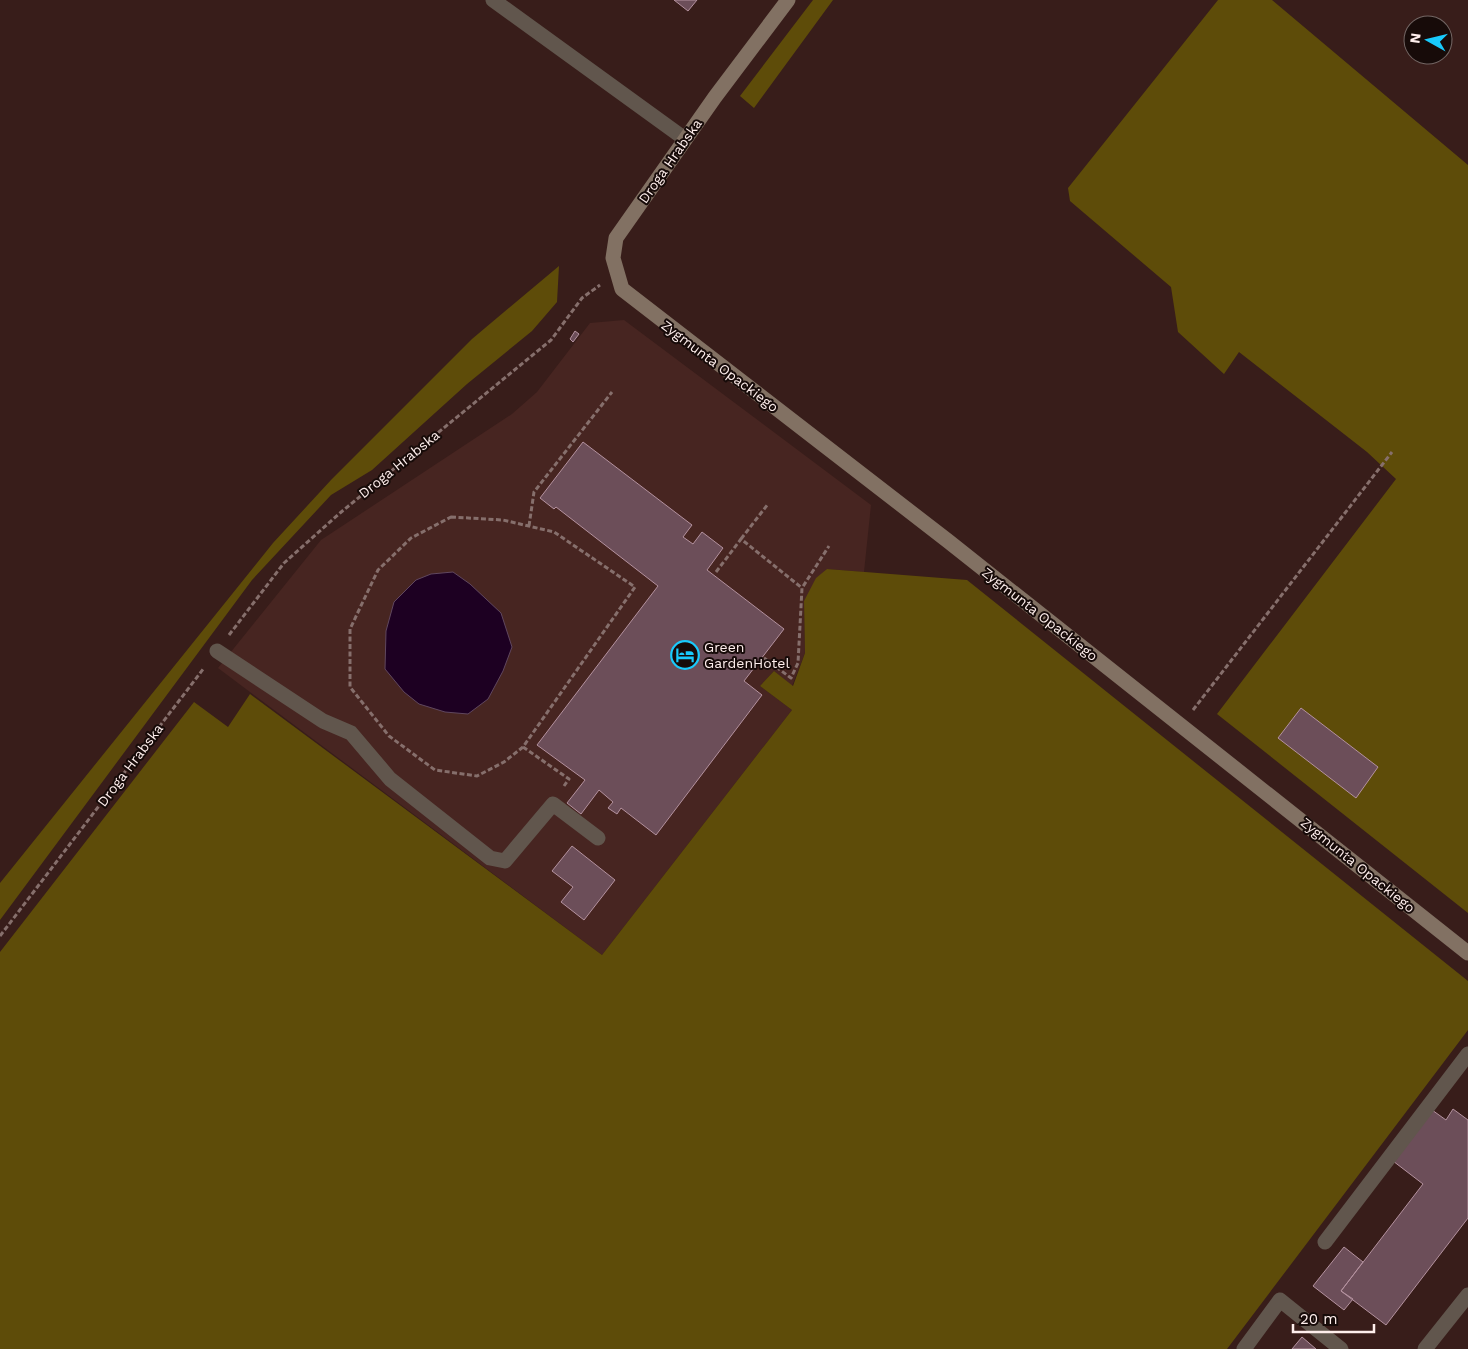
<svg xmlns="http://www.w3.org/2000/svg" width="1468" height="1349" viewBox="0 0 1468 1349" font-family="'Work Sans',sans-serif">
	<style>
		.built { fill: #472521 }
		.green { fill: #5e4c09 }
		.water { fill: #1d0022; stroke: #60475f }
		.building { fill: #6c4e59; stroke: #b4929f }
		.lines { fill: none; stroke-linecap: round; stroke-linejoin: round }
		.path { stroke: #866f6c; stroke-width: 3; stroke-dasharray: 5 2.5; stroke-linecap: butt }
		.lane { stroke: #61564d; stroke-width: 15 }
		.secondary { stroke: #827163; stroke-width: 15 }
		.labels { text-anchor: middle; stroke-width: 4; stroke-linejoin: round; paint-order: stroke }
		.street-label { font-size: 14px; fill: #feeeec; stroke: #170b09 }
		.poi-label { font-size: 14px; fill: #feeeec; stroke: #170b09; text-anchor: start }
	</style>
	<rect width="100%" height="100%" fill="#381d1a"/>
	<path class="built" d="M624,320L871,505L864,572L827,569L804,601L805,653L792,686L774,671L760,686L792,710L602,955L218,668L321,540L512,414L537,392L590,323Z"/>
	<path class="green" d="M813,0H833L754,108L740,96Z
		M1218,0H1272L1468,165V913L1217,714L1396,479L1367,452L1239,352L1224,374L1178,332L1171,287L1070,201L1068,188Z
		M559,266L557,302L532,331L467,384L372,470L331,495L252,580L0,920V883L273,543L331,480L472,339Z
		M827,569L967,580L1468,981V1030L1227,1349H0V952L194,702L228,727L250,694L602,955L792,710L760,686L774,671L793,686L805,653L804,601L816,578Z"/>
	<path class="water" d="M453,572L470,584L501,613L512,647L503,671L488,699L468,714L445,712L419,704L404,692L385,669L386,631L394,602L416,580L431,574Z"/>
	<path class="building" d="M674,0H697L688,11Z
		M575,331L579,334L573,342L570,339Z
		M583,442L692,525L683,537L693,544L702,532L723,548L707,570L784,629L744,681L762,695L656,835L621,808L617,814L608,808L613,802L599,790L581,814L567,803L585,780L537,745L658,586L556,507L554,509L540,498Z
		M1301,708L1378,767L1356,798L1278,738Z
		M572,846L615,880L584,920L561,902L573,887L552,871Z
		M1453,1109L1468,1120V1218L1386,1325L1341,1291L1423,1184L1393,1161L1432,1110L1446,1120Z
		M1344,1247L1363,1262L1341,1291L1353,1299L1344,1310L1313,1286Z
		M1302,1337L1316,1349H1292Z"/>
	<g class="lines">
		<path class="path" d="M451,517L503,520L554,532L635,587L523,747L504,762L477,776L435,770L389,736L350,687V629L378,570L411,538Z
			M529,526L534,492L612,392
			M741,539L768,504
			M716,572L741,539L802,588
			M229,635L284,563L340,513L551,340L582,298L600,285
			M764,658L791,678L798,663L802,588L829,546
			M1193,710L1392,452
			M523,747L569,779L564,786
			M0,936L204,668"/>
		<path class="lane" d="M493,0L685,139
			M217,651L323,721L351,733L390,779L490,858L505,861L553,804L598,838
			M1325,1242L1468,1054
			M1244,1349L1280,1300L1341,1349
			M1425,1349L1468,1295"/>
		<path class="secondary" d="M788,0L715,97L616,238L613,258L622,289L948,541L1468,953"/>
	</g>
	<defs>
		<symbol id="hotel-ring" viewBox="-11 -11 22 22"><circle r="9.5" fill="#170b09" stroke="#19cafc" stroke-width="1.5"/><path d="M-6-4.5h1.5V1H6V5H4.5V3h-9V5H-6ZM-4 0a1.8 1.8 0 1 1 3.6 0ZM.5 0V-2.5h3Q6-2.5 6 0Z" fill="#19cafc"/></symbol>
	</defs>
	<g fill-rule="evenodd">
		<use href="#hotel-ring" x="669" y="639" width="32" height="32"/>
	</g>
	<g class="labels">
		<g class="street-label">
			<text transform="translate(670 161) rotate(-55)" y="5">Droga Hrabska</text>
			<text transform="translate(720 366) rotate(37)" y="5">Zygmunta Opackiego</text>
			<text transform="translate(399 464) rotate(-39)" y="5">Droga Hrabska</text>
			<text transform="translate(1040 614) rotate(38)" y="5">Zygmunta Opackiego</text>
			<text transform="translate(130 765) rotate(-53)" y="5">Droga Hrabska</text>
			<text transform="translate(1358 865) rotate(39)" y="5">Zygmunta Opackiego</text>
		</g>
		<g class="poi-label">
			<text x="704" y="652">Green<tspan x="704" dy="16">GardenHotel</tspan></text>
		</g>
	</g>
	<g transform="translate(1428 40) rotate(278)"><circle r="24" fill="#170b09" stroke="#736664"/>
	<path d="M0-4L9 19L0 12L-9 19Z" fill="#19cafc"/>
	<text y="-8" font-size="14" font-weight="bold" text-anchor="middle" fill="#feeeec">N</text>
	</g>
	<path d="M1293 1324v8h81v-8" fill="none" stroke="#feeeec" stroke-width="2.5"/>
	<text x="1300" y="1324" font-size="15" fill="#feeeec" stroke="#170b09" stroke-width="4" paint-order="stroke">20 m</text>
</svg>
